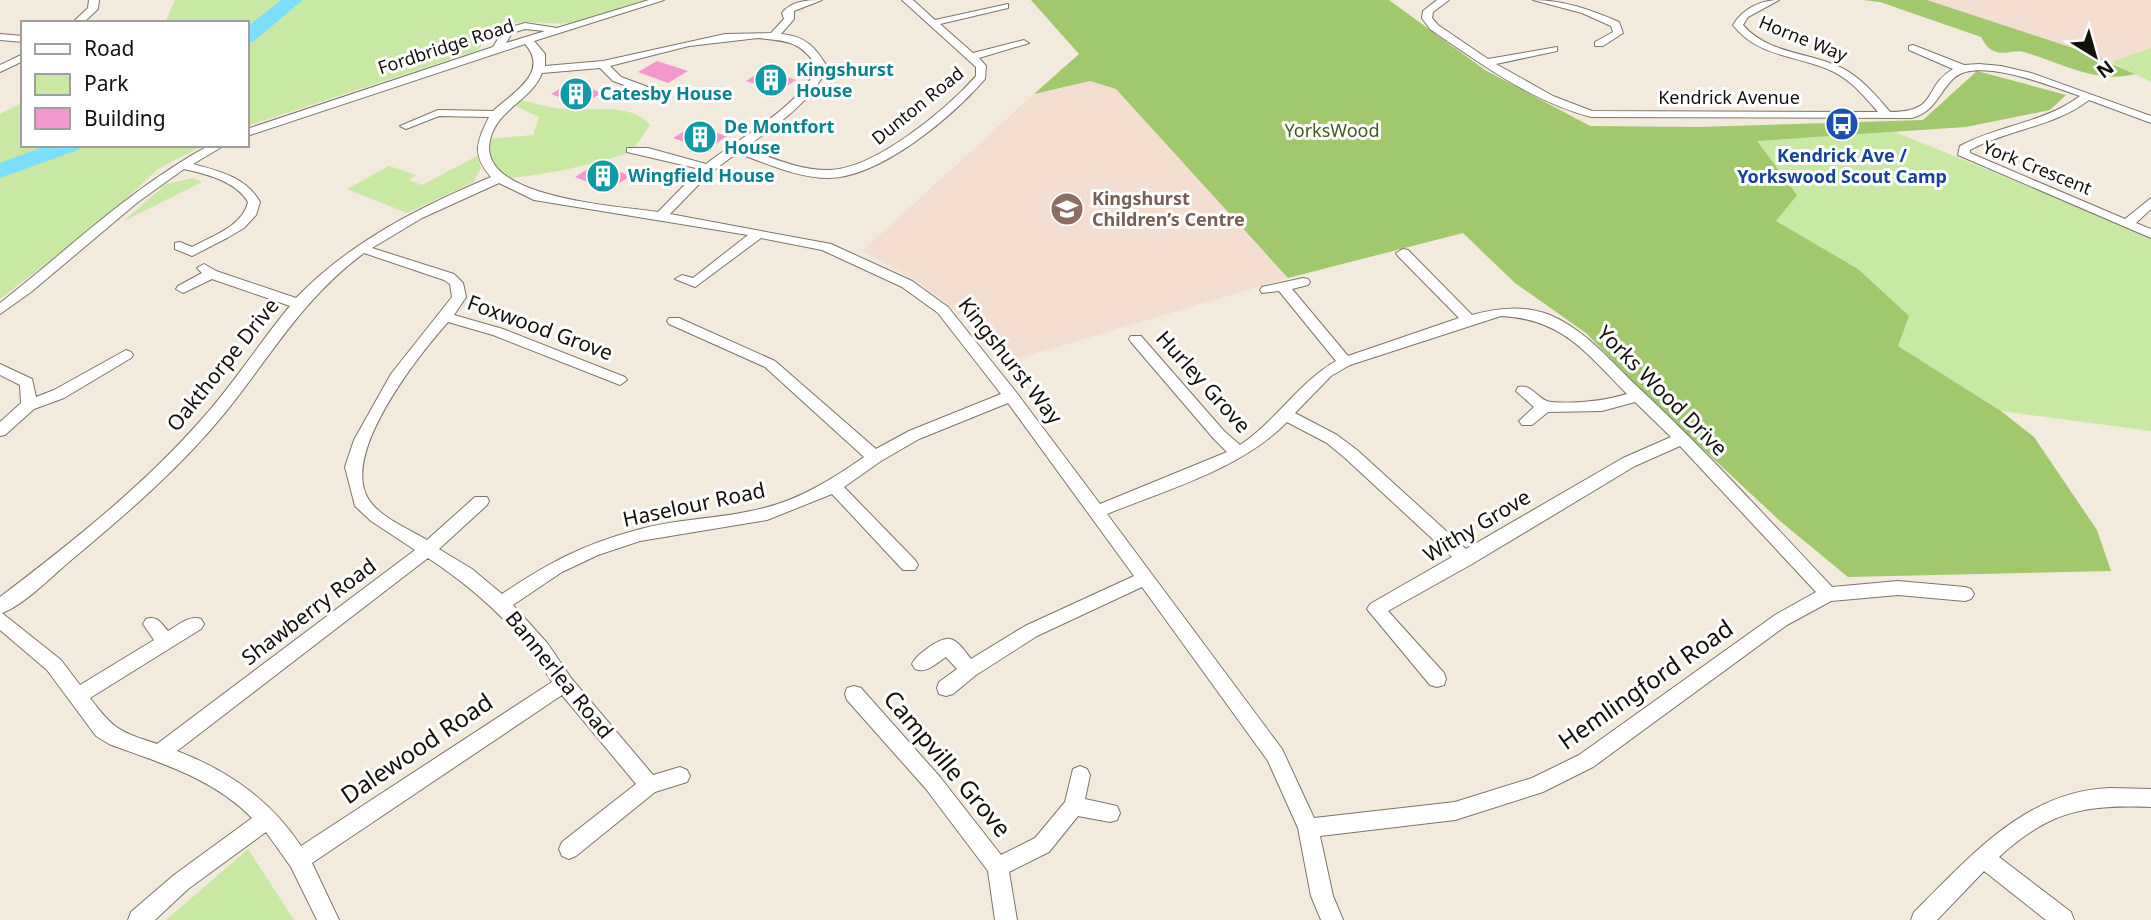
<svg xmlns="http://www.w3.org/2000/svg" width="2151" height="920" viewBox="0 0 2151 920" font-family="'Noto Sans',sans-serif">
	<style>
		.education { fill: #f4ddd1 }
		.green { fill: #c9e8a4 }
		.forest { fill: #a1c86d }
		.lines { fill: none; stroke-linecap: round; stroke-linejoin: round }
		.river { fill: #7ce0fc; fill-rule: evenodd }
		.building { fill: #f398cf }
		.minor-casing { stroke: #7d756a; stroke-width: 2 }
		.minor { fill: #fff; fill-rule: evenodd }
		.labels { text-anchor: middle; stroke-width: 6; stroke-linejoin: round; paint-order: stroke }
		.far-street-label { font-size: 18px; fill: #13100c; stroke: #fff }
		.far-culture-label { font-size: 18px; font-weight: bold; fill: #0d838f; stroke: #fff; text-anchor: start }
		.far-park-label { font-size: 18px; fill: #425b1b; stroke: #fff }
		.far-transit-label { font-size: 18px; font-weight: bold; fill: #164399; stroke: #fff }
		.far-education-label { font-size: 18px; font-weight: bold; fill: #785e54; stroke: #fff; text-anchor: start }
		.street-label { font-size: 21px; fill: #13100c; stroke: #fff }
		.near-street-label { font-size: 24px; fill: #13100c; stroke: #fff }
	</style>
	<rect width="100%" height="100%" fill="#f3eade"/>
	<path class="education" d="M1927,0H2151V48L2111,62Z
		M1090,81L1116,89L1288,278L1001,364L968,320L920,283L862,251L1034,94Z"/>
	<path class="green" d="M175,0H648C623,7 595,20 569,23C538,26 495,9 479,50L247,126V23H165Z
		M2151,48V82L2111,62Z
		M520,100C535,103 550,108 565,109C593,112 630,102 650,125C645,132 638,145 630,151C614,162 519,180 499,178L484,139L533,135L539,117L515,106Z
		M23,102V145H204L158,169L102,221L0,299V114Z
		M1895,132L2151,236V431L2001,411L1898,346L1858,269L1775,221L1757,140Z
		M477,156L481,167L474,182L407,213L347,189L389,166L416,175L409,180L422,185Z
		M193,178L202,182L124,221L166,184Z
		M248,849L294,920H166Z"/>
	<path class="forest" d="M1031,0H1389L1485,70L1590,126L1698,127L1923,120L1977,71L2066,95L2050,110L1966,127L1757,141L1797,195L1776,221L1858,269L1909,316L1898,346L2001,411L2034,437L2097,530L2111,571L1848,577L1780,521L1658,407L1586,333L1515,283L1463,233L1288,278L1116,89L1090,81L1034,94L1079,54Z
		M1862,0H1927L2085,52L2135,74C2096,84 2061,63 2024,52C2015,49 2005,55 1997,52C1988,50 1985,44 1981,37L1880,2Z"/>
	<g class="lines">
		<path class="river" d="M281,0H303L254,41L247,43V27Z
			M48,145H82L78,150L0,178V163Z"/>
	</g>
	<path class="building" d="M657,61L688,71L668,83L638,72Z
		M764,69L796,80L779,91L746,81Z
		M572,82L602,93L581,105L551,94Z
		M694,125L727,136L707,150L673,138Z
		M597,163L631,176L608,190L575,177Z"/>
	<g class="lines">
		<defs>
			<path id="minor" d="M89,0H99L98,9L83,23H72L88,8Z
				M649,0H664L534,41L545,54V66L603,61L725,34L771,33L784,19L782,13C791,1 808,0 822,0L794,11V19L781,34C806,36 816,48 828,68C808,104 778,125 744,148C771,157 798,170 827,170C873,171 947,109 976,76V67L902,0H913L935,20L1008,4V8L940,24L973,53L1024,40L1029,43L979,58L986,66L985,79C952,117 881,177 829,178C797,178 766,163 737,153L709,174L670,214L831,244L912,281L948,307L1016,392L1100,504L1227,452L1214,439L1131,342L1129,339L1131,336H1141L1224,431L1240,445C1276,421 1299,382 1336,361L1279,291L1262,293L1260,290L1262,287L1303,278L1308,279L1310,282L1308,285L1292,289L1348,356L1459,318L1398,256L1396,253L1403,249L1408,250L1472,315C1498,308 1524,305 1550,315C1587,331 1611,362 1640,389C1706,451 1769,520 1832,587L1898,581L1965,587L1971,589L1974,594L1971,599L1965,601L1898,595L1831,601L1787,625L1593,767L1543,792L1455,820L1320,836L1333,896L1343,920H1321L1311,896L1298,828L1268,761L1142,587L1037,636L976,675L953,694L946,696L939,694L937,688L939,682L957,669L946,657C936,663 927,674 915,669L912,664C916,655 940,637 950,639C958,640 966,653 971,659L1025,626L1134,576L1008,403L919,439L881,461L844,487L915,560L918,565L915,570H903L832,494L767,520L640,541L598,555L562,572L513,605L548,644L571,678L653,775L680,767L687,770L690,776L687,782L655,792L576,856L569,859L562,856L559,849L562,842L636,784L562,695L312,863L339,920H317L291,867L266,832L188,889L155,920H128L131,912L174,875L252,818C213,778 160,763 109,744L96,736L47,670L0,630V597C71,543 142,487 201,420C234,384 259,343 290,306L212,279L183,293L176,289L178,286L202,273L197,268L204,264L216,271L296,298C351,241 420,207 491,177C471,154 477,142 489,117L439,116L406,129L400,126L438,110L493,111C514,92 550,72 525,44L247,136V129L493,47L504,29L525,23L557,28ZM525,29L545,31L506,43L512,33ZM758,38C788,41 801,41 818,68C792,112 745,134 706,164L648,148H627V152L700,169L658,212C621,206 476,199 490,140C497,109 532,100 542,73L600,68L613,81L660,98L666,95L664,93L621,77L610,66L689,46ZM499,183L534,200L748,235L693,278L682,275L675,279L695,287L761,238L822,250L902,287L938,313L1001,394L909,431L876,449L775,361L679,318H669L667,321L669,324L765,367L864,457C834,478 801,499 764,508C723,519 678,518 637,530C581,545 549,563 502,594L472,569L439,549L487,505L489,501L487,497H475L427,540C409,529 381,518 369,500C339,455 418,356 448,322L493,335L615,383L620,385L627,380L625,377L503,329L454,315L466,297L463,283L454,274L372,248L422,218ZM364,253L444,280L450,284L452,297L391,374L354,440L345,467L355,506L371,521L415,550L157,744C119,731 115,731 90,698L201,629L204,624L201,619C189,615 179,625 168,631C161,623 157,615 146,619L143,624L154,640L80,685L61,660L2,613C24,605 51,577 70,561C124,516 179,469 224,414C272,355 301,300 364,253ZM1501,316C1563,319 1586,353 1627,394C1603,401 1577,404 1551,402C1538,401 1532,383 1518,387L1516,391L1534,407L1519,421L1522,425H1532L1548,412L1602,411L1635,402L1671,437L1623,458L1466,549L1357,450L1337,435L1295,413L1331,376L1350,365ZM1287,422L1327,443L1345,458L1452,557L1370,604L1367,609L1430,685L1437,687L1444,685L1446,679L1444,673L1388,611L1472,564L1635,466L1680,446L1816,592L1775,615L1579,755L1532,778L1455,802L1314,818L1282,749L1107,514C1168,489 1241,469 1287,422ZM428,558C478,591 521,630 552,682L301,846C270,800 229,771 177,751Z
				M1437,0H1449L1433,12L1432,18L1438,25L1488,59L1557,47V51L1496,64L1553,96L1592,111L1878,112C1865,97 1852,81 1834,72C1799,55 1758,58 1733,25C1743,9 1760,0 1779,0L1748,17L1743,25C1768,54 1809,52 1842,68C1861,78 1876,95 1890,112C1940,112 1922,87 1953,69L1909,50V46L1913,45L1964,65L1979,64L2001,66L2031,73L2151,116V123L2089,100C2054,127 2009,129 1970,150V153L2125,219L2151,198V209L2136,223L2151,229V238L1958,155L1960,146C1999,125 2044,123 2080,96C2053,87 1978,56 1954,78C1938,93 1936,111 1912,118L1591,117C1531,101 1481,64 1430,29L1422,18L1423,11Z
				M1533,0C1564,0 1591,10 1619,22L1623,33L1603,46H1595V42L1613,32L1611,26L1582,13Z
				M0,34L23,36V42L0,40Z
				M23,54V61L0,72V65Z
				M210,145H225L193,164C219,171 246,177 260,202L256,215L244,228L227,238L192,256L175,249V243L180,242L192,247C212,236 243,226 248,202C236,181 206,174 184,169L138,202L31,292L0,314V303C69,249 132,187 210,145Z
				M126,350L131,352L133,355L131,358L64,398L34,409L5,435L0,436V422L21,403L20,385L0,375V364L32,379L36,397L54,390Z
				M854,686L861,688L940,777L1001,855L1035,838L1065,802L1073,769L1080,766L1087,769L1090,775L1085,799L1117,806L1120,813L1117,820L1110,822L1078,816L1049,852L1009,872L1017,920H995L988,871L926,789L847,700L845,694L847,688Z
				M2110,788L2151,789V807C2085,804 2049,811 1999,857L2071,912L2074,920H2046L1984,871L1937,920H1911L1914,912C1970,857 2025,791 2110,788Z"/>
		</defs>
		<use href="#minor" class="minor-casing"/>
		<use href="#minor" class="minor"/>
	</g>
	<defs>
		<symbol id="building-disc" viewBox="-11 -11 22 22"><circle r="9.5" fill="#0f9aa8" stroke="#fff"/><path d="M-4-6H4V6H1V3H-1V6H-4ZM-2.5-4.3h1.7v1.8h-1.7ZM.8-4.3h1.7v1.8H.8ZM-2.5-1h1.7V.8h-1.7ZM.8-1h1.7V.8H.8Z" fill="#fff"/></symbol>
		<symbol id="bus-disc" viewBox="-11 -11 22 22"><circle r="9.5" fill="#1a4fb4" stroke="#fff"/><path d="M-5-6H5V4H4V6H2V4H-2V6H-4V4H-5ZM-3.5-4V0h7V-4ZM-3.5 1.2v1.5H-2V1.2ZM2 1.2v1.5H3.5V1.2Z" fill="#fff"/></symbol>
		<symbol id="school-disc" viewBox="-11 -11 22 22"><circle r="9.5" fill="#8d6e63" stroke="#fff"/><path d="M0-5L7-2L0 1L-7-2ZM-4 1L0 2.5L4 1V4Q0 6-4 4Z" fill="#fff"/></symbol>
	</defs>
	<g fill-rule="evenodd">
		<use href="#building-disc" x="752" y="61" width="38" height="38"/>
		<use href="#building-disc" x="557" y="75" width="38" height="38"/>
		<use href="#bus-disc" x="1823" y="105" width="38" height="38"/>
		<use href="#building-disc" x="681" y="118" width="38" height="38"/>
		<use href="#building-disc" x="584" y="157" width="38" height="38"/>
		<use href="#school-disc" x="1048" y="190" width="38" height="38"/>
	</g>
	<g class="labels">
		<g class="far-street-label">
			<text transform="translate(1803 39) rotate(22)" y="6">Horne Way</text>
			<text transform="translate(446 47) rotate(-18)" y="6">Fordbridge Road</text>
			<text x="1729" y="104">Kendrick Avenue</text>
			<text transform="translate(918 106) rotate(-39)" y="6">Dunton Road</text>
			<text transform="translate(2037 168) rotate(22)" y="6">York Crescent</text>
		</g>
		<g class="far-culture-label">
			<text x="796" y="76">Kingshurst<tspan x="796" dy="21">House</tspan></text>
			<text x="600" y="100">Catesby House</text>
			<text x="724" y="133">De Montfort<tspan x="724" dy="21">House</tspan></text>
			<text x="628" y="182">Wingfield House</text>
		</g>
		<g class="far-park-label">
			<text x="1332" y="137">YorksWood</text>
		</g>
		<g class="far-transit-label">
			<text x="1842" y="162">Kendrick Ave /<tspan x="1842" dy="21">Yorkswood Scout Camp</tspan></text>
		</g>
		<g class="far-education-label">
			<text x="1092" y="205">Kingshurst<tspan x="1092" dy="21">Children’s Centre</tspan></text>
		</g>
		<g class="street-label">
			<text transform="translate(540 328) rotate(20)" y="7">Foxwood Grove</text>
			<text transform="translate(1010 361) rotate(52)" y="7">Kingshurst Way</text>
			<text transform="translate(223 365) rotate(-51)" y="7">Oakthorpe Drive</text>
			<text transform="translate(1203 382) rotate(48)" y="7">Hurley Grove</text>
			<text transform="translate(1662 391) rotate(45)" y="7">Yorks Wood Drive</text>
			<text transform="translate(694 505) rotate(-12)" y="7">Haselour Road</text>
			<text transform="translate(1477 526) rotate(-31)" y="7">Withy Grove</text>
			<text transform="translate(309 612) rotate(-37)" y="7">Shawberry Road</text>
			<text transform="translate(559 675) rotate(51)" y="7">Bannerlea Road</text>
		</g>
		<g class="near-street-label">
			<text transform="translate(1646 685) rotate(-35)" y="8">Hemlingford Road</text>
			<text transform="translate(417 749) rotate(-34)" y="8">Dalewood Road</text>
			<text transform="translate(947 764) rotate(50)" y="8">Campville Grove</text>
		</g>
	</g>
	<rect x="21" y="21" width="228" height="126" fill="#ffffff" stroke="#a19f9e" stroke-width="2"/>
	<rect x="35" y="44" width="35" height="10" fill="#ffffff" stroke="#a19f9e" stroke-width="2"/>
	<text x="84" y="56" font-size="21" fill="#13100c">Road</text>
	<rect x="35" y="74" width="35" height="21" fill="#c9e8a4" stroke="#a19f9e" stroke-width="2"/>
	<text x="84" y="91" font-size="21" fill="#13100c">Park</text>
	<rect x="35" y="108" width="35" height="21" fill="#f398cf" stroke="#a19f9e" stroke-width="2"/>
	<text x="84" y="126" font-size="21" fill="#13100c">Building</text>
	<g transform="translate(2095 56) rotate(143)" stroke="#ffffff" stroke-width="5" paint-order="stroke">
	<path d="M0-5L12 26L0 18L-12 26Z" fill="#13100c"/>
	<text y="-10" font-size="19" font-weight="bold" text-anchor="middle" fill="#13100c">N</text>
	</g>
</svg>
